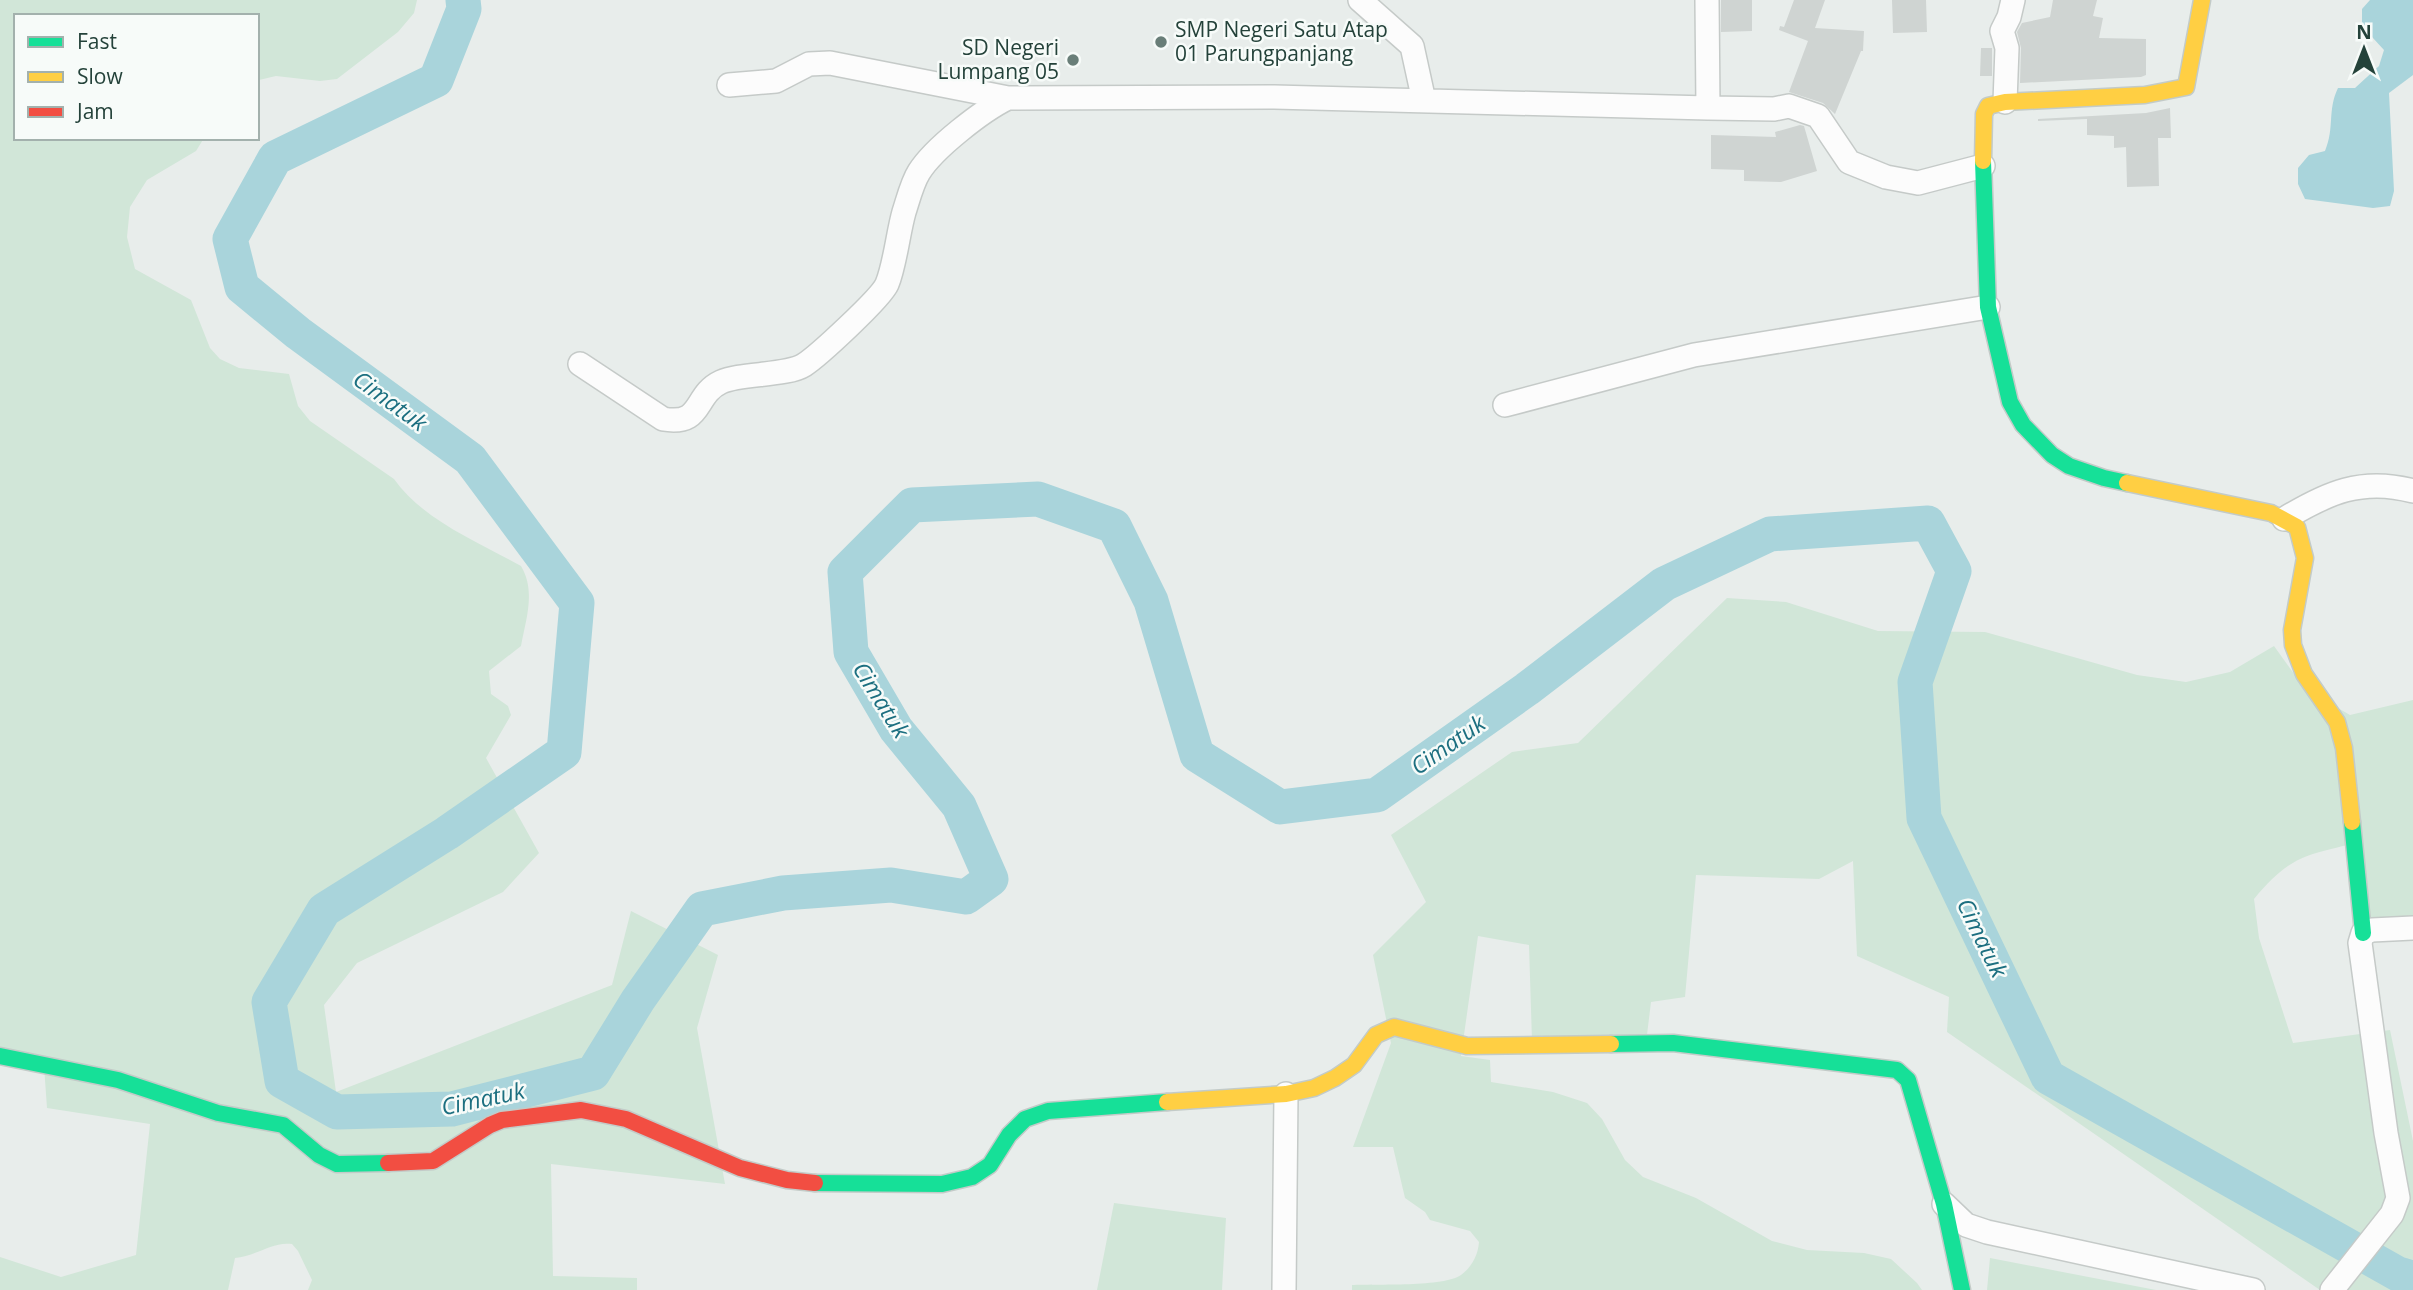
<svg xmlns="http://www.w3.org/2000/svg" width="2413" height="1290" viewBox="0 0 2413 1290" font-family="'Open Sans',sans-serif">
	<style>
		.green { fill: #d1e6d8 }
		.water { fill: #a9d4db }
		.lines { fill: none; stroke-linecap: round; stroke-linejoin: round }
		.river { stroke: #a9d4db; stroke-width: 35 }
		.building { fill: #cfd4d2 }
		.street-casing { stroke: #c5cac8; stroke-width: 26 }
		.fast-casing { stroke: #c3cbc8; stroke-width: 19 }
		.slow-casing { stroke: #c3cbc8; stroke-width: 19 }
		.jam-casing { stroke: #c3cbc8; stroke-width: 19 }
		.street { stroke: #fcfcfc; stroke-width: 23 }
		.fast { stroke: #16e098; stroke-width: 16 }
		.slow { stroke: #ffcf43; stroke-width: 16 }
		.jam { stroke: #f24e42; stroke-width: 16 }
		.poi-dot { fill: #697e78; stroke: #f7fbf9; stroke-width: 2.5 }
		.labels { text-anchor: middle; stroke-width: 5; stroke-linejoin: round; paint-order: stroke }
		.poi-label { font-size: 21px; fill: #24423a; stroke: #f7fbf9; text-anchor: start }
		.water-label { font-size: 23px; font-style: italic; fill: #1c6f80; stroke: #f7fbf9 }
	</style>
	<rect width="100%" height="100%" fill="#e8edeb"/>
	<path class="green" d="M0,0H417L414,13L398,32L337,79L320,81L276,76L259,80L257,84V16H16V138H204L196,151L147,180L130,207L127,237L135,269L191,300L210,348L220,359L239,368L289,374L298,406L310,421L394,479C423,520 478,542 521,566C536,591 526,619 521,646L489,671L491,694L508,706L511,715L486,758L539,853L503,892L357,963L324,1005L336,1092L612,985L631,911L718,955L697,1028L725,1184L551,1164L553,1276L637,1278V1290H308L312,1280L298,1251L292,1244C272,1241 255,1257 235,1258L228,1290H0V1257L61,1277L136,1255L150,1124L47,1108L44,1066L0,1057Z
		M1727,598L1786,602L1878,631L1985,632L2137,675L2186,682L2230,672L2274,646L2305,689L2350,715L2413,700V920L2372,927L2360,842C2307,855 2290,855 2254,899L2259,938L2293,1043L2390,1030L2413,1141V1290H2320L1947,1032L1949,997L1857,956L1853,861L1819,879L1696,875L1685,997L1651,1002L1646,1043L1532,1041L1529,945L1478,936L1461,1056L1490,1060L1491,1082L1553,1092L1587,1103L1602,1119L1625,1160L1643,1177L1696,1198L1772,1241L1807,1250L1864,1253L1891,1259L1917,1283L1922,1290H1352V1285C1375,1284 1445,1287 1461,1275C1472,1267 1478,1255 1479,1242L1470,1231L1430,1220L1425,1212L1405,1198L1393,1147H1353L1391,1043L1373,955L1426,902L1391,835L1512,752L1578,743Z
		M1114,1203L1226,1218L1222,1290H1097Z
		M1990,1258L2156,1290H1987Z"/>
	<path class="water" d="M2370,0H2413V75L2389,93L2394,191L2390,206L2373,208L2305,199L2298,184V168L2309,155L2325,151C2335,127 2327,111 2338,88H2355L2379,66L2384,50L2362,26V9Z"/>
	<g class="lines">
		<path class="river" d="M463,0L464,9L436,80L275,158L230,239L242,287L298,333L470,459L577,603L564,752L447,833L324,910L269,1002L282,1081L337,1112L452,1109L593,1073L638,1000L702,909L783,893L891,885L966,897L991,879L959,806L896,729L851,652L845,572L912,505L1038,499L1114,526L1151,601L1197,755L1280,807L1377,795L1527,689L1664,584L1770,534L1928,523L1954,571L1915,682L1924,818L2048,1077L2398,1274L2413,1278"/>
	</g>
	<path class="building" d="M1721,0H1752V31L1721,32Z
		M1794,0H1825L1815,28L1864,31L1863,51H1861L1835,114L1823,103L1789,92L1808,41L1779,30L1780,26L1784,27Z
		M1892,0H1926L1927,32L1893,33Z
		M2053,0H2097L2093,16L2103,18L2099,38L2146,39V75L2141,77L2020,83L2021,48L2017,32L2022,23L2050,17Z
		M1981,48H1992V76H1980Z
		M2170,108L2171,138H2158L2159,186L2127,187L2126,147L2114,148V136L2087,135V119L2038,121V119L2146,113Z
		M1800,125L1804,126L1817,171L1781,182L1744,181V170L1711,169V135L1776,137L1775,132Z"/>
	<g class="lines">
		<defs>
			<path id="street" d="M1360,0L1412,46L1424,101
				M1707,0L1708,108
				M729,85L776,81L809,64L830,63L1008,98L1274,97L1708,108L1774,109L1789,106L1818,116L1849,162L1886,177L1918,183L1983,166
				M2005,102L2007,48L2002,31L2009,17L2013,0
				M580,364L663,419C704,426 693,395 721,382C740,373 787,376 804,365C818,356 881,298 887,284C895,265 898,233 904,212C908,200 912,183 919,172C934,148 983,110 1008,98
				M1505,405L1694,355L1988,307
				M2284,519C2327,493 2362,477 2413,491
				M1944,1204L1966,1225L1987,1232L2253,1290
				M1284,1290L1286,1094
				M2332,1290L2392,1214L2398,1198L2386,1133L2360,943L2363,933L2372,930L2413,928"/>
			<path id="fast" d="M1983,161L1988,307L2010,402L2023,425L2052,455L2069,466L2104,478L2127,483
				M2352,822L2363,933
				M1611,1044L1673,1043L1897,1070L1908,1080L1944,1204L1962,1290
				M0,1056L118,1080L218,1113L283,1125L319,1155L337,1164L388,1163
				M815,1183L942,1184L972,1177L990,1165L1009,1135L1025,1119L1048,1111L1167,1102"/>
			<path id="slow" d="M1983,161L1984,114L1988,106L2005,102L2145,95L2186,87L2202,0
				M2127,483L2271,513L2297,527L2305,558L2292,630L2293,645L2304,674L2337,722L2344,748L2352,822
				M1167,1102L1286,1094L1314,1088L1335,1078L1354,1065L1376,1035L1394,1027L1467,1046L1611,1044"/>
			<path id="jam" d="M388,1163L433,1161L490,1125L502,1120L581,1110L626,1119L740,1168L787,1180L815,1183"/>
		</defs>
		<use href="#street" class="street-casing"/>
		<use href="#fast" class="fast-casing"/>
		<use href="#slow" class="slow-casing"/>
		<use href="#jam" class="jam-casing"/>
		<use href="#street" class="street"/>
		<use href="#fast" class="fast"/>
		<use href="#slow" class="slow"/>
		<use href="#jam" class="jam"/>
	</g>
	<g class="poi-dot">
		<circle cx="1161" cy="42" r="7"/>
		<circle cx="1073" cy="60" r="7"/>
	</g>
	<g class="labels">
		<g class="poi-label">
			<text x="1175" y="37">SMP Negeri Satu Atap<tspan x="1175" dy="24">01 Parungpanjang</tspan></text>
			<text x="1059" y="55" text-anchor="end">SD Negeri<tspan x="1059" dy="24">Lumpang 05</tspan></text>
		</g>
		<g class="water-label">
			<text transform="translate(390 401) rotate(36)" y="8">Cimatuk</text>
			<text transform="translate(881 700) rotate(58)" y="8">Cimatuk</text>
			<text transform="translate(1448 745) rotate(-35)" y="8">Cimatuk</text>
			<text transform="translate(1982 938) rotate(64)" y="8">Cimatuk</text>
			<text transform="translate(483 1099) rotate(-12)" y="8">Cimatuk</text>
		</g>
	</g>
	<rect x="14" y="14" width="245" height="126" fill="#f7fbf9" stroke="#a3b1ad" stroke-width="2"/>
	<rect x="28" y="37" width="35" height="10" fill="#16e098" stroke="#a3b1ad" stroke-width="2"/>
	<text x="77" y="49" font-size="21" fill="#24423a">Fast</text>
	<rect x="28" y="72" width="35" height="10" fill="#ffcf43" stroke="#a3b1ad" stroke-width="2"/>
	<text x="77" y="84" font-size="21" fill="#24423a">Slow</text>
	<rect x="28" y="107" width="35" height="10" fill="#f24e42" stroke="#a3b1ad" stroke-width="2"/>
	<text x="77" y="119" font-size="21" fill="#24423a">Jam</text>
	<g transform="translate(2364 49)" stroke="#f7fbf9" stroke-width="5" paint-order="stroke">
	<path d="M0-5L12 26L0 18L-12 26Z" fill="#24423a"/>
	<text y="-10" font-size="19" font-weight="bold" text-anchor="middle" fill="#24423a">N</text>
	</g>
</svg>
